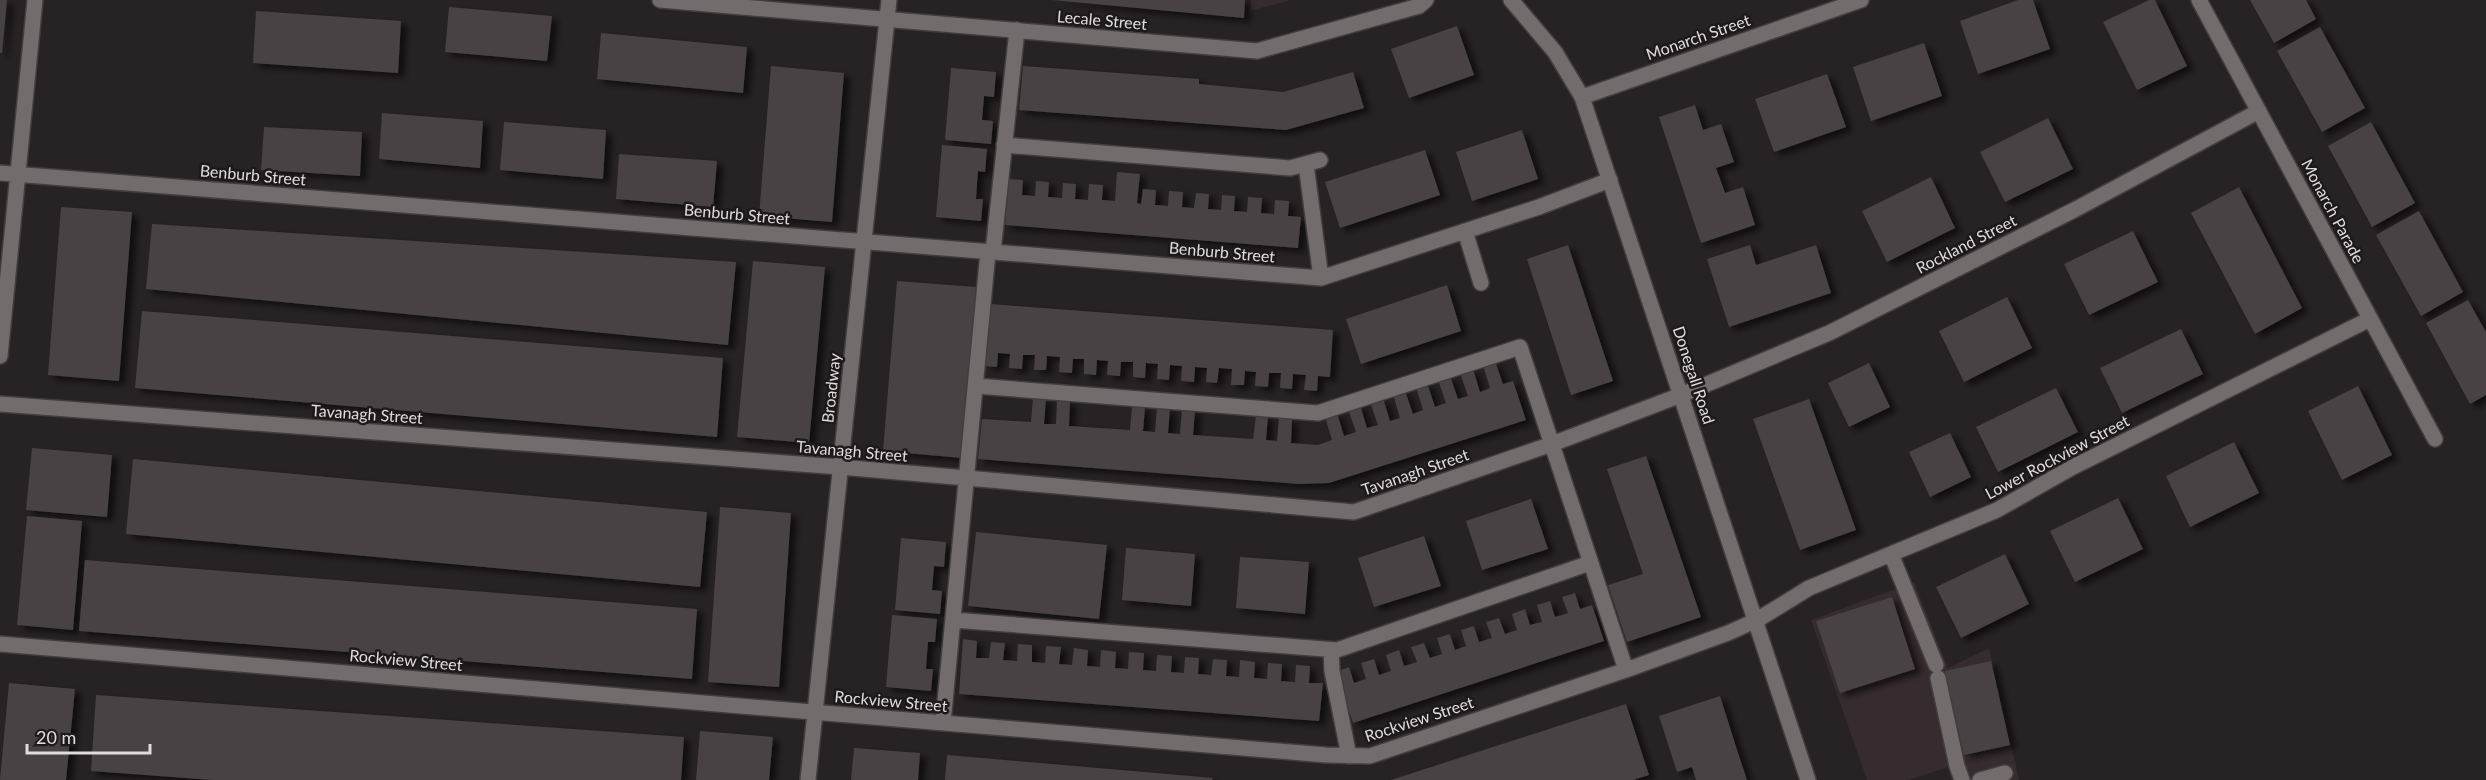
<svg xmlns="http://www.w3.org/2000/svg" width="2486" height="780" viewBox="0 0 2486 780" font-family="Lato,sans-serif">
	<style>
		.built { fill: #362b2e }
		.building { fill: #484244; filter: url(#shadow) }
		.lines { fill: none; stroke-linecap: round; stroke-linejoin: round }
		.minor-casing { stroke: #423d3e; stroke-width: 18 }
		.minor { stroke: #726c6d; stroke-width: 15 }
		.labels { text-anchor: middle; stroke-width: 5; stroke-linejoin: round; paint-order: stroke }
		.street-label { font-size: 16px; fill: #e0dcdd; stroke: #1e191a }
	</style>
	<defs>
		<filter id="shadow"><feDropShadow dx="6" dy="4" stdDeviation="3" flood-color="#0009"/></filter>
	</defs>
	<rect width="100%" height="100%" fill="#272223"/>
	<path class="built" d="M1251,0H1291L1250,11Z
		M1914,582L1948,668L1989,648L2019,780H1952L1948,767L1909,780H1867L1811,620Z"/>
	<path class="building" d="M0,0H7L2,53H0Z
		M1052,0H1245L1244,18Z
		M2018,0H2033L2050,49L1978,74L1960,21Z
		M2149,0H2155L2187,66L2137,90L2103,22Z
		M2250,0H2306L2316,19L2274,43Z
		M449,7L552,16L547,61L445,52Z
		M256,11L401,21L398,73L253,63Z
		M1457,26L1474,75L1409,98L1391,49Z
		M2320,27L2365,108L2322,132L2277,51Z
		M601,33L747,47L743,93L597,79Z
		M1924,43L1942,96L1871,121L1853,67Z
		M771,66L844,73L832,222L759,216Z
		M1023,66L1199,79V84L1283,92L1353,72L1364,108L1286,130L1019,110Z
		M951,68L996,72L994,97L984,96L982,120L993,121L991,144L945,140Z
		M1827,74L1846,127L1774,152L1755,99Z
		M1695,105L1703,130L1721,124L1734,162L1716,168L1725,193L1743,187L1755,225L1701,243L1659,117Z
		M382,113L483,121L480,168L379,159Z
		M2048,118L2073,169L2005,202L1980,152Z
		M504,122L606,130L603,179L500,170Z
		M2371,122L2415,203L2372,227L2328,146Z
		M264,127L362,132L360,176L261,170Z
		M1522,130L1538,179L1472,201L1456,152Z
		M942,145L987,149L985,172L978,171L977,184L976,199H983L981,221L936,217Z
		M1425,150L1440,195L1340,228L1325,182Z
		M619,154L717,161L713,207L616,199Z
		M1117,172L1140,174L1137,203L1141,204L1143,189L1156,190L1155,205L1168,206L1169,191L1183,192L1182,207L1194,208L1196,193L1209,194L1208,209L1221,210L1222,195L1235,196L1234,211L1247,212L1248,197L1262,198L1261,213L1274,214L1275,200L1289,201L1288,216L1301,217L1298,248L1005,225L1009,179L1023,180L1022,195L1035,196L1036,181L1049,182L1048,197L1062,198L1063,183L1076,184L1075,199L1088,200L1089,184L1103,185L1102,200L1115,201Z
		M1931,177L1955,228L1887,262L1862,211Z
		M2239,187L2302,308L2255,334L2191,213Z
		M61,207L132,212L119,381L48,375Z
		M2419,211L2463,292L2421,316L2376,235Z
		M152,224L736,262L728,345L146,289Z
		M2133,231L2158,282L2089,315L2064,264Z
		M1568,245L1613,381L1571,395L1527,259Z
		M1750,245L1756,265L1816,245L1831,293L1729,327L1707,259Z
		M753,261L825,267L809,443L737,437Z
		M897,281L976,287L962,458L883,451Z
		M1447,285L1461,331L1361,364L1346,319Z
		M2007,297L2032,348L1964,382L1939,331Z
		M2468,300L2486,332V395L2470,404L2426,323Z
		M990,304L1333,330L1330,377L1318,376L1317,391L1304,390L1306,375L1293,374L1292,389L1280,388L1281,373H1269L1268,387L1255,386L1256,372L1245,371L1244,385H1231L1232,369L1219,368L1217,383L1206,382L1207,368L1195,367L1194,382L1181,381L1182,366L1170,365L1169,380L1157,379L1158,364L1146,363L1145,378L1133,377V362H1121L1120,376L1107,375L1108,361L1097,360L1096,375L1084,374V359H1073L1072,373L1059,372L1060,357L1047,356L1046,370H1034L1035,355H1023L1022,369L1009,368L1010,354L998,353L997,367L985,366Z
		M142,311L723,358L717,437L135,388Z
		M2181,329L2203,374L2122,413L2100,368Z
		M1495,361L1503,384L1513,381L1526,420L1329,483L1299,484L978,459L982,419L1031,422L1033,398L1046,399L1044,424H1056L1057,400L1070,401L1069,426L1130,430L1132,406L1145,407L1143,431L1155,432L1157,408H1170L1168,433L1180,434L1182,410H1195L1193,435L1253,439L1256,415L1268,416L1266,440L1277,441L1279,418L1292,419L1291,443L1318,445L1332,440L1325,417L1337,413L1344,436L1356,432L1348,409L1360,405L1367,428L1378,425L1370,402L1383,398L1390,421L1400,418L1393,394L1405,391L1413,414L1423,410L1416,387L1427,383L1435,407L1446,403L1438,380L1450,376L1458,399L1468,396L1460,373L1473,369L1480,392L1490,388L1483,365Z
		M1869,363L1890,407L1849,427L1828,383Z
		M2358,386L2392,455L2342,480L2308,411Z
		M2056,388L2078,432L1998,472L1976,427Z
		M1809,399L1856,530L1800,550L1753,419Z
		M1950,433L1971,477L1930,497L1909,452Z
		M2234,442L2259,493L2190,527L2166,476Z
		M32,448L112,455L107,517L26,510Z
		M1646,456L1701,617L1627,642L1608,585L1643,574L1607,469Z
		M133,459L707,512L700,587L126,534Z
		M2118,498L2143,549L2075,582L2050,531Z
		M1531,499L1548,549L1482,570L1466,521Z
		M720,507L791,513L779,687L708,682Z
		M27,516L82,521L73,630L17,625Z
		M976,532L1107,545L1099,619L968,606Z
		M1424,536L1441,586L1374,607L1358,558Z
		M901,538L946,542L944,567L934,566L932,590L942,591L940,614L895,610Z
		M1126,548L1195,554L1191,606L1122,600Z
		M2005,554L2029,604L1961,638L1936,587Z
		M1240,557L1309,562L1305,614L1236,608Z
		M85,560L697,609L692,679L79,631Z
		M1575,593L1580,609L1592,605L1604,641L1353,723L1336,672L1349,667L1354,683L1366,679L1361,663L1374,659L1379,675L1391,671L1386,655L1399,650L1404,666L1417,662L1411,647L1424,643L1430,658L1442,654L1437,638L1450,634L1455,650L1466,646L1461,630L1474,626L1479,642L1492,638L1486,622L1499,618L1505,634L1517,630L1512,614L1525,609L1530,625L1542,622L1537,605L1550,601L1555,617L1568,613L1562,597Z
		M1892,597L1915,669L1840,693L1816,621Z
		M892,615L937,619L935,642H928L927,654L926,669H933L931,691L886,687Z
		M963,639L977,641L976,658H989L991,642L1005,643L1003,660L1017,661L1018,644L1032,645V662L1045,663L1046,646L1061,647L1059,664L1072,665L1074,648L1088,650L1087,666L1100,667L1101,650L1116,652L1115,668L1128,669L1129,652L1144,653L1143,670L1156,671L1157,655L1172,656L1171,672L1184,673L1185,657L1199,658L1198,674L1211,675L1213,659L1227,660L1226,676L1239,677L1240,660L1255,662L1254,678L1267,679L1268,663L1282,664L1281,681L1295,682L1296,665L1310,666L1309,683H1323L1319,721L959,694Z
		M1991,661L2010,745L1964,755L1945,671Z
		M9,683L75,689L66,780H0Z
		M96,695L684,737L681,780H213L91,771Z
		M1720,696L1738,753L1747,780H1696L1692,767L1677,772L1659,716Z
		M1626,704L1649,775L1633,780H1391Z
		M700,731L773,737L769,780H696Z
		M854,748L920,753L918,780H851Z
		M947,755L1213,778L1212,780H945Z"/>
	<g class="lines">
		<defs>
			<path id="minor" d="M660,0L1257,51L1419,6L1426,0
				M1511,0L1555,52L1582,97L1808,780
				M2199,0L2435,439
				M1582,97L1861,0
				M1004,145L1290,168L1320,160
				M1306,164L1321,278
				M0,173L1321,278L1539,207L1610,180
				M1465,231L1481,283
				M993,252L1017,30
				M0,356L35,0
				M976,386L1318,413L1520,347L1626,670
				M0,404L840,467L1354,512L1552,444L1681,395L1829,333L2076,209L2259,111
				M1891,554L1936,665
				M953,620L1337,650L1590,563
				M0,644L1326,755L1370,756L1626,670L1728,633L1757,620L1809,588L1997,510L2073,467L2370,319
				M1331,650L1332,671L1349,756
				M1938,678L1957,766L1962,780
				M943,723L988,252
				M808,780L889,0
				M1980,780L2005,773"/>
		</defs>
		<use href="#minor" class="minor-casing"/>
		<use href="#minor" class="minor"/>
	</g>
	<g class="labels">
		<g class="street-label">
			<text transform="translate(1102 20) rotate(5)" y="6">Lecale Street</text>
			<text transform="translate(1698 37) rotate(-19)" y="6">Monarch Street</text>
			<text transform="translate(253 175) rotate(5)" y="6">Benburb Street</text>
			<text transform="translate(2333 211) rotate(62)" y="6">Monarch Parade</text>
			<text transform="translate(737 214) rotate(5)" y="6">Benburb Street</text>
			<text transform="translate(1966 244) rotate(-27)" y="6">Rockland Street</text>
			<text transform="translate(1222 252) rotate(5)" y="6">Benburb Street</text>
			<text transform="translate(1694 375) rotate(72)" y="6">Donegall Road</text>
			<text transform="translate(831 388) rotate(-84)" y="6">Broadway</text>
			<text transform="translate(367 414) rotate(4)" y="6">Tavanagh Street</text>
			<text transform="translate(852 451) rotate(5)" y="6">Tavanagh Street</text>
			<text transform="translate(2057 457) rotate(-28)" y="6">Lower Rockview Street</text>
			<text transform="translate(1415 472) rotate(-19)" y="6">Tavanagh Street</text>
			<text transform="translate(406 660) rotate(5)" y="6">Rockview Street</text>
			<text transform="translate(891 701) rotate(5)" y="6">Rockview Street</text>
			<text transform="translate(1419 719) rotate(-18)" y="6">Rockview Street</text>
		</g>
	</g>
	<path d="M27 744v9h123v-9" fill="none" stroke="#e0dcdd" stroke-width="3"/>
	<text x="36" y="744" font-size="18" fill="#e0dcdd" stroke="#1e191a" stroke-width="4.5" paint-order="stroke">20 m</text>
</svg>
